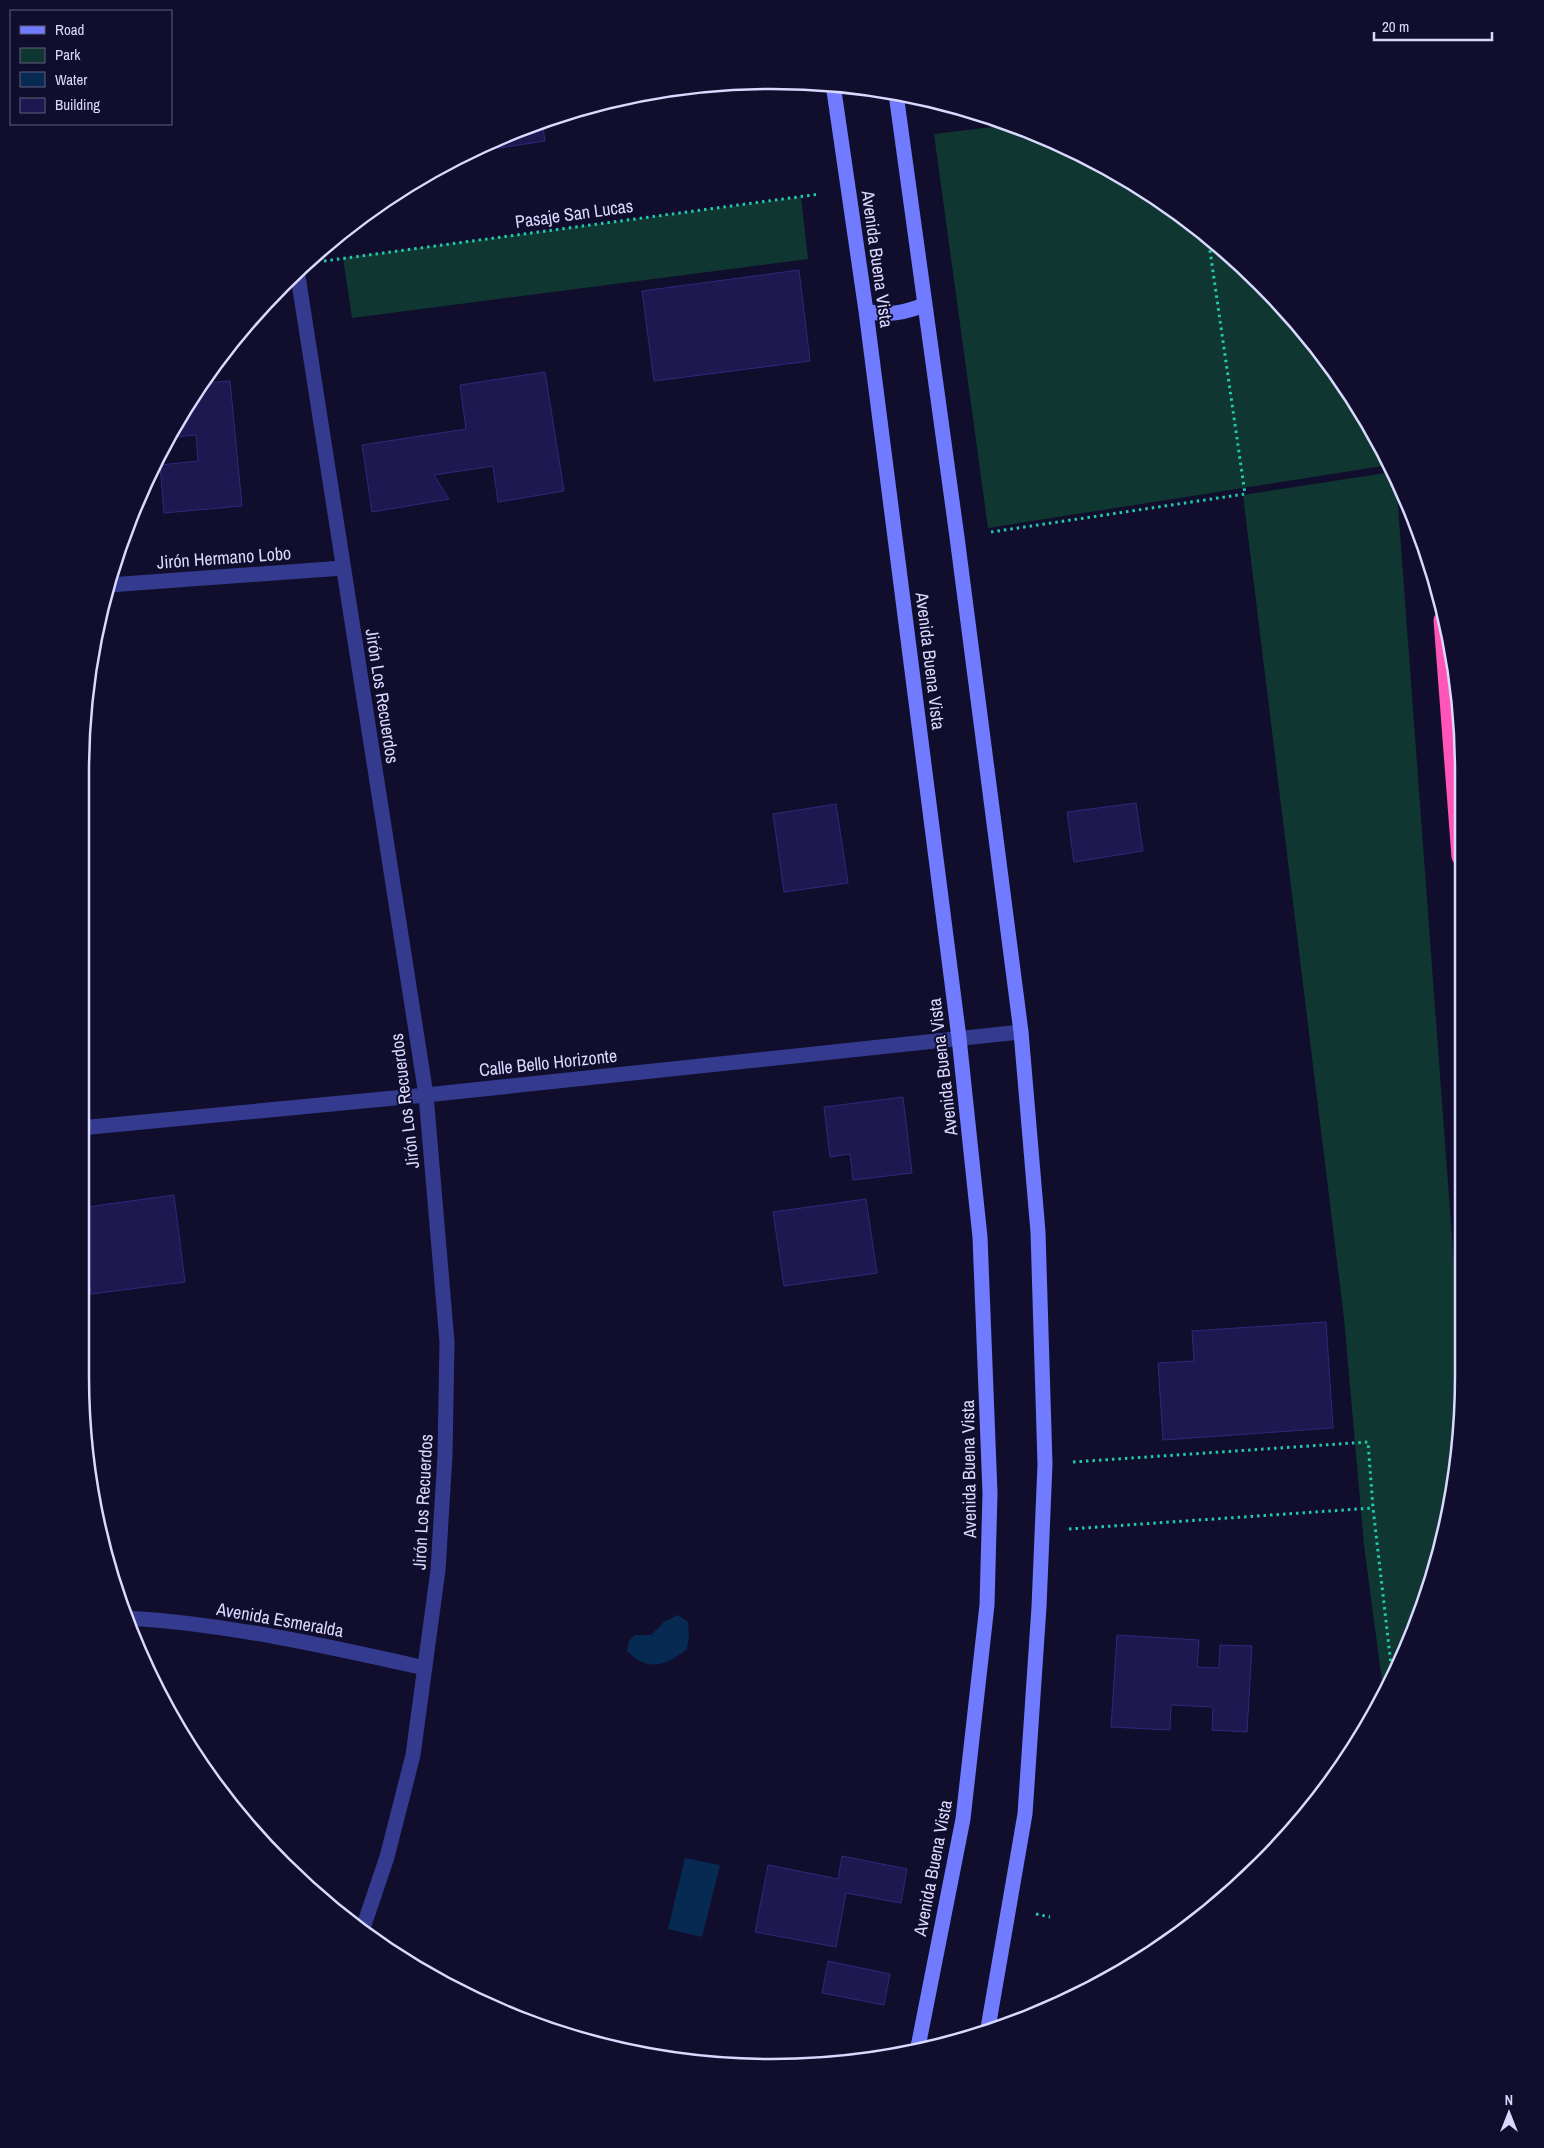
<svg xmlns="http://www.w3.org/2000/svg" width="1544" height="2148" viewBox="0 0 1544 2148" font-family="'Archivo Narrow',sans-serif">
	<style>
		.green { fill: #103631 }
		.water { fill: #072a52 }
		.building { fill: #1d184f; stroke: #2f287d }
		.lines { fill: none; stroke-linecap: round; stroke-linejoin: round }
		.path { stroke: #23c9ad; stroke-width: 3; stroke-dasharray: 2.5 4; stroke-linecap: butt }
		.street { stroke: #343b8f; stroke-width: 15 }
		.secondary { stroke: #707bff; stroke-width: 15 }
		.highway { stroke: #ff54b8; stroke-width: 15 }
		.labels { text-anchor: middle; stroke-width: 4; stroke-linejoin: round; paint-order: stroke }
		.street-label { font-size: 18px; fill: #d9d9ff; stroke: #100e2c }
		.rim { fill: none; stroke: #d9d9ff; stroke-width: 2.5 }
	</style>
	<rect width="100%" height="100%" fill="#100e2c"/>
	<path class="green" d="M1009,125L1078,151L1193,223L1292,316L1348,388L1389,465L988,528L934,134Z
		M801,197L808,259L352,318L343,258Z
		M1392,472L1396,479L1462,1373L1463,1421L1440,1555L1393,1682L1384,1696L1364,1545L1344,1318L1243,495Z"/>
	<path class="water" d="M678,1615L688,1622L689,1636L687,1649C666,1666 648,1672 627,1651L629,1641L635,1635H651L664,1622Z
		M685,1858L720,1865L702,1937L668,1929Z"/>
	<path class="building" d="M542,120L545,141L472,152Z
		M799,270L810,361L654,381L642,291Z
		M545,372L564,491L498,502L493,466L434,475L449,499L372,512L362,445L466,429L460,385Z
		M230,381L242,506L164,513L160,465L198,461L196,435L176,437L174,424L203,383Z
		M1136,803L1143,851L1074,862L1067,812Z
		M836,804L848,883L784,892L773,814Z
		M903,1097L912,1173L853,1180L850,1154L830,1157L824,1107Z
		M174,1195L185,1282L91,1294L80,1208Z
		M866,1199L877,1273L784,1286L773,1212Z
		M1326,1322L1333,1428L1163,1440L1158,1363L1194,1361L1192,1331Z
		M1117,1635L1199,1640L1197,1667L1219,1668L1220,1645L1252,1646L1247,1732L1212,1730L1213,1707L1171,1705L1170,1730L1111,1727Z
		M842,1856L907,1869L901,1903L846,1893L836,1947L755,1932L768,1865L838,1879Z
		M828,1961L890,1974L884,2005L822,1993Z"/>
	<g class="lines">
		<path class="path" d="M324,261L820,194
			M991,532L1245,494L1208,237
			M1073,1462L1368,1442L1373,1508L1393,1682
			M1069,1529L1373,1508
			M1036,1914L1050,1917"/>
		<path class="street" d="M297,270L426,1095L447,1342L445,1455L438,1570L413,1755L387,1857L363,1928
			M109,585L343,568
			M80,1128L426,1095L1021,1032
			M127,1618C228,1624 327,1646 425,1668"/>
		<path class="secondary" d="M833,84L866,311L959,1038L980,1237L990,1493L987,1605L963,1819L918,2047
			M896,94L957,537L1021,1032L1038,1232L1045,1464L1039,1607L1025,1814L988,2028
			M866,311C887,316 904,313 924,305"/>
		<path class="highway" d="M1441,620L1459,857"/>
	</g>
	<g class="labels">
		<g class="street-label">
			<text transform="translate(574 214) rotate(-8)" y="6">Pasaje San Lucas</text>
			<text transform="translate(877 259) rotate(82)" y="6">Avenida Buena Vista</text>
			<text transform="translate(224 558) rotate(-4)" y="6">Jirón Hermano Lobo</text>
			<text transform="translate(930 661) rotate(83)" y="6">Avenida Buena Vista</text>
			<text transform="translate(382 696) rotate(81)" y="6">Jirón Los Recuerdos</text>
			<text transform="translate(548 1063) rotate(-6)" y="6">Calle Bello Horizonte</text>
			<text transform="translate(943 1067) rotate(-97)" y="6">Avenida Buena Vista</text>
			<text transform="translate(405 1101) rotate(-97)" y="6">Jirón Los Recuerdos</text>
			<text transform="translate(969 1469) rotate(-91)" y="6">Avenida Buena Vista</text>
			<text transform="translate(423 1502) rotate(-87)" y="6">Jirón Los Recuerdos</text>
			<text transform="translate(280 1620) rotate(10)" y="6">Avenida Esmeralda</text>
			<text transform="translate(933 1868) rotate(-79)" y="6">Avenida Buena Vista</text>
		</g>
	</g>
	<path d="M0 0H1544V2148H0ZM772 89H772A683 683 0 0 1 1455 772V1376A683 683 0 0 1 772 2059H772A683 683 0 0 1 89 1376V772A683 683 0 0 1 772 89Z" fill="#100e2c" fill-rule="evenodd"/>
	<path class="rim" d="M772 89H772A683 683 0 0 1 1455 772V1376A683 683 0 0 1 772 2059H772A683 683 0 0 1 89 1376V772A683 683 0 0 1 772 89Z"/>
	<rect x="10" y="10" width="162" height="115" fill="#100e2c" stroke="#605f80"/>
	<rect x="20" y="26" width="25" height="8" fill="#707bff" stroke="#605f80"/>
	<text x="55" y="35" font-size="15" fill="#d9d9ff">Road</text>
	<rect x="20" y="48" width="25" height="15" fill="#103631" stroke="#605f80"/>
	<text x="55" y="60" font-size="15" fill="#d9d9ff">Park</text>
	<rect x="20" y="72" width="25" height="15" fill="#072a52" stroke="#605f80"/>
	<text x="55" y="85" font-size="15" fill="#d9d9ff">Water</text>
	<rect x="20" y="98" width="25" height="15" fill="#1d184f" stroke="#605f80"/>
	<text x="55" y="110" font-size="15" fill="#d9d9ff">Building</text>
	<g transform="translate(1509 2113)" stroke="#100e2c" stroke-width="4" paint-order="stroke">
	<path d="M0-4L9 19L0 12L-9 19Z" fill="#d9d9ff"/>
	<text y="-8" font-size="14" font-weight="bold" text-anchor="middle" fill="#d9d9ff">N</text>
	</g>
	<path d="M1374 32v8h118v-8" fill="none" stroke="#d9d9ff" stroke-width="2.5"/>
	<text x="1382" y="32" font-size="15" fill="#d9d9ff" stroke="#100e2c" stroke-width="4" paint-order="stroke">20 m</text>
</svg>
